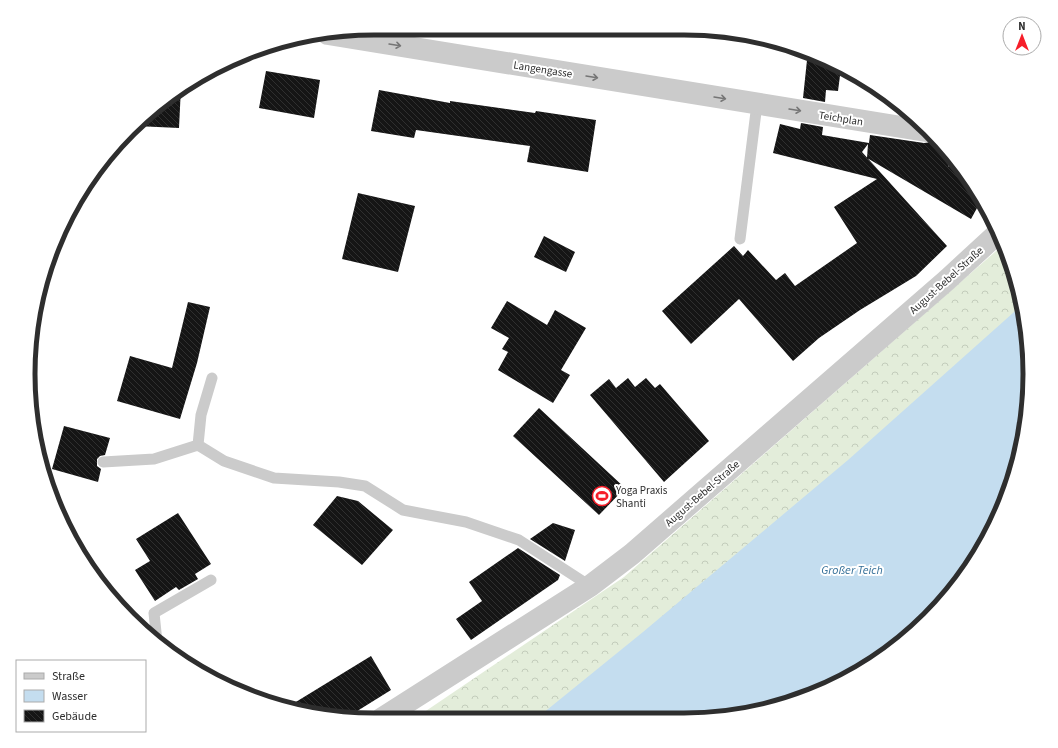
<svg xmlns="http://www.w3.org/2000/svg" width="1058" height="748" viewBox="0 0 1058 748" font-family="'Source Sans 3',sans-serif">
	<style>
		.forest { fill: url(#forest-crowns) }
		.water { fill: #c4ddef }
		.building { fill: url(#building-back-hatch) }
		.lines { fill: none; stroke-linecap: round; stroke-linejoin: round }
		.lane { stroke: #cbcbcb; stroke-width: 11 }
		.street { stroke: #cbcbcb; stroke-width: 22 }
		.oneway { stroke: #757575 }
		.labels { text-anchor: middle; stroke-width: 4; stroke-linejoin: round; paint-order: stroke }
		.street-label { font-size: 11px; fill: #2e2e2e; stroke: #fff }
		.poi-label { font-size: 11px; fill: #2e2e2e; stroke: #fff; text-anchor: start }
		.water-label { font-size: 12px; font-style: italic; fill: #346f98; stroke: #fff }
		.rim { fill: none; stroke: #2e2e2e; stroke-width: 5 }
	</style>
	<defs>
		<pattern id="forest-crowns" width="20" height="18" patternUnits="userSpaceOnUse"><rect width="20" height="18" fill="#e3edda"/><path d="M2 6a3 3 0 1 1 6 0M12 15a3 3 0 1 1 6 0" fill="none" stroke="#c3ccbb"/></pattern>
		<pattern id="building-back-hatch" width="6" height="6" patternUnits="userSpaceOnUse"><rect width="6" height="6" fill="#151515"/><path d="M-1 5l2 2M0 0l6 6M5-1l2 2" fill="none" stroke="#2f2f2f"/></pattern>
	</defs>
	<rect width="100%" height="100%" fill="#fff"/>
	<path class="forest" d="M1003,245L1012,263L1027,329L1029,396L1018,463L994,527L959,584L912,634L837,684L729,717L414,719L624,577Z"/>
	<path class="water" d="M1022,305L1027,329L1029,396L1018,463L994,527L959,584L912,634L837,684L729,717L537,718L643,632L848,460Z"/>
	<path class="building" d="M807,60L824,62L841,68L838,91L826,90L825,102L803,98Z
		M266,71L320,80L314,118L259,108Z
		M181,87L179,128L136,126L158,107Z
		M379,90L450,103V101L535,113L536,111L596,120L588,172L527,162L530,146L416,130L414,138L371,131Z
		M801,123L823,127L822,135L869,143L870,135L924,143L932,142L942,144L953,158L948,166L966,176L982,199L971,219L867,158L868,144L862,152L947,246L916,276L860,310L819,338L793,361L739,299L691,344L662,311L734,246L743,256L748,250L776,280L785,273L795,286L857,243L834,207L877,179L773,153L780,124L800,129Z
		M358,193L415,206L398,272L342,259Z
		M544,236L575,252L566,272L534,257Z
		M507,301L547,325L555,310L586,328L561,370L570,375L553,403L498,370L508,352L502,349L509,338L491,328Z
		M188,302L210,307L197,363L180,419L117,401L130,356L172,368Z
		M628,378L635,387L646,378L655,388L660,384L709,441L664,482L590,395L609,379L616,388Z
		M539,408L625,488L599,515L513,436Z
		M64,426L110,438L105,455L100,456L97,459V466L101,469L98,482L52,469Z
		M337,496L358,501L393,530L362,565L313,525Z
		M178,513L211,564L195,574L198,579L179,590L176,587L155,601L135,570L150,561L136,539Z
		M553,523L575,530L565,561L530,539Z
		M518,548L560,575L558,580L471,640L456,619L482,601L469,582Z
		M371,656L391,690L346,718L286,708Z"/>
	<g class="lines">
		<path class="lane" d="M740,239L757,104
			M212,378L201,415L198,445L224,461L274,478L339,482L365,486L403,510L466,522L519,540L590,586
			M103,462L154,459L198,445
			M157,642L154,613L211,580"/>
		<path class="street" d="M328,34L926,131
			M381,719L590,586L632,554L947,280L998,233"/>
	</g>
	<defs><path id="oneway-shaft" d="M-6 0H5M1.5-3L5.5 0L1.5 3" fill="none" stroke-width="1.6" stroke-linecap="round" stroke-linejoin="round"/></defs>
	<g class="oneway">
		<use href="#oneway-shaft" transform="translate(395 45) rotate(9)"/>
		<use href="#oneway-shaft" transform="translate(592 77) rotate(9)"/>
		<use href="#oneway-shaft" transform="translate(720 98) rotate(9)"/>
		<use href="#oneway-shaft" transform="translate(795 110) rotate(9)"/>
	</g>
	<defs>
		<symbol id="stadium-ring" viewBox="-11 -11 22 22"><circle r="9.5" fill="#fff" stroke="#f61e29" stroke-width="1.5"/><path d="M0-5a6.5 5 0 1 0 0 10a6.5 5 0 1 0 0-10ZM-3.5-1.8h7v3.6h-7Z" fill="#f61e29"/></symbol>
	</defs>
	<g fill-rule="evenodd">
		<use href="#stadium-ring" x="591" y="485" width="22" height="22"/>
	</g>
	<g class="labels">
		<g class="street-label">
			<text transform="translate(543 69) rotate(9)" y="4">Langengasse</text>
			<text transform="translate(841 118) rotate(9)" y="4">Teichplan</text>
			<text transform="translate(946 280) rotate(-42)" y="4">August-Bebel-Straße</text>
			<text transform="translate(702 493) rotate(-41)" y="4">August-Bebel-Straße</text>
		</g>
		<g class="poi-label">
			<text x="616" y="494">Yoga Praxis<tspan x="616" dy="13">Shanti</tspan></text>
		</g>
		<g class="water-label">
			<text x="852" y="574">Großer Teich</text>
		</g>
	</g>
	<path d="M0 0H1058V748H0ZM374 35H684A339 339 0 0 1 1023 374V374A339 339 0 0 1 684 713H374A339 339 0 0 1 35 374V374A339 339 0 0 1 374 35Z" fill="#fff" fill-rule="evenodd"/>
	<path class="rim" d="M374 35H684A339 339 0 0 1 1023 374V374A339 339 0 0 1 684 713H374A339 339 0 0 1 35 374V374A339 339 0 0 1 374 35Z"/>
	<rect x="16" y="660" width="130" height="72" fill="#ffffff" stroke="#ababab"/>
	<rect x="24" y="673" width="20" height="6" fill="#cbcbcb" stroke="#ababab"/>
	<text x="52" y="680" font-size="12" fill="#2e2e2e">Straße</text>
	<rect x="24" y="690" width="20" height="12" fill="#c4ddef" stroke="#ababab"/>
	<text x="52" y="700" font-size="12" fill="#2e2e2e">Wasser</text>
	<rect x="24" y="710" width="20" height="12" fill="url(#building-back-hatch)" stroke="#ababab"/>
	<text x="52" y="720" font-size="12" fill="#2e2e2e">Gebäude</text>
	<g transform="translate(1022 36)"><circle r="19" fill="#ffffff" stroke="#ababab"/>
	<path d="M0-3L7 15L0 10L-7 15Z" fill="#f61e29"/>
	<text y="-6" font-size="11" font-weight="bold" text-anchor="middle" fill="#2e2e2e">N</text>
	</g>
</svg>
